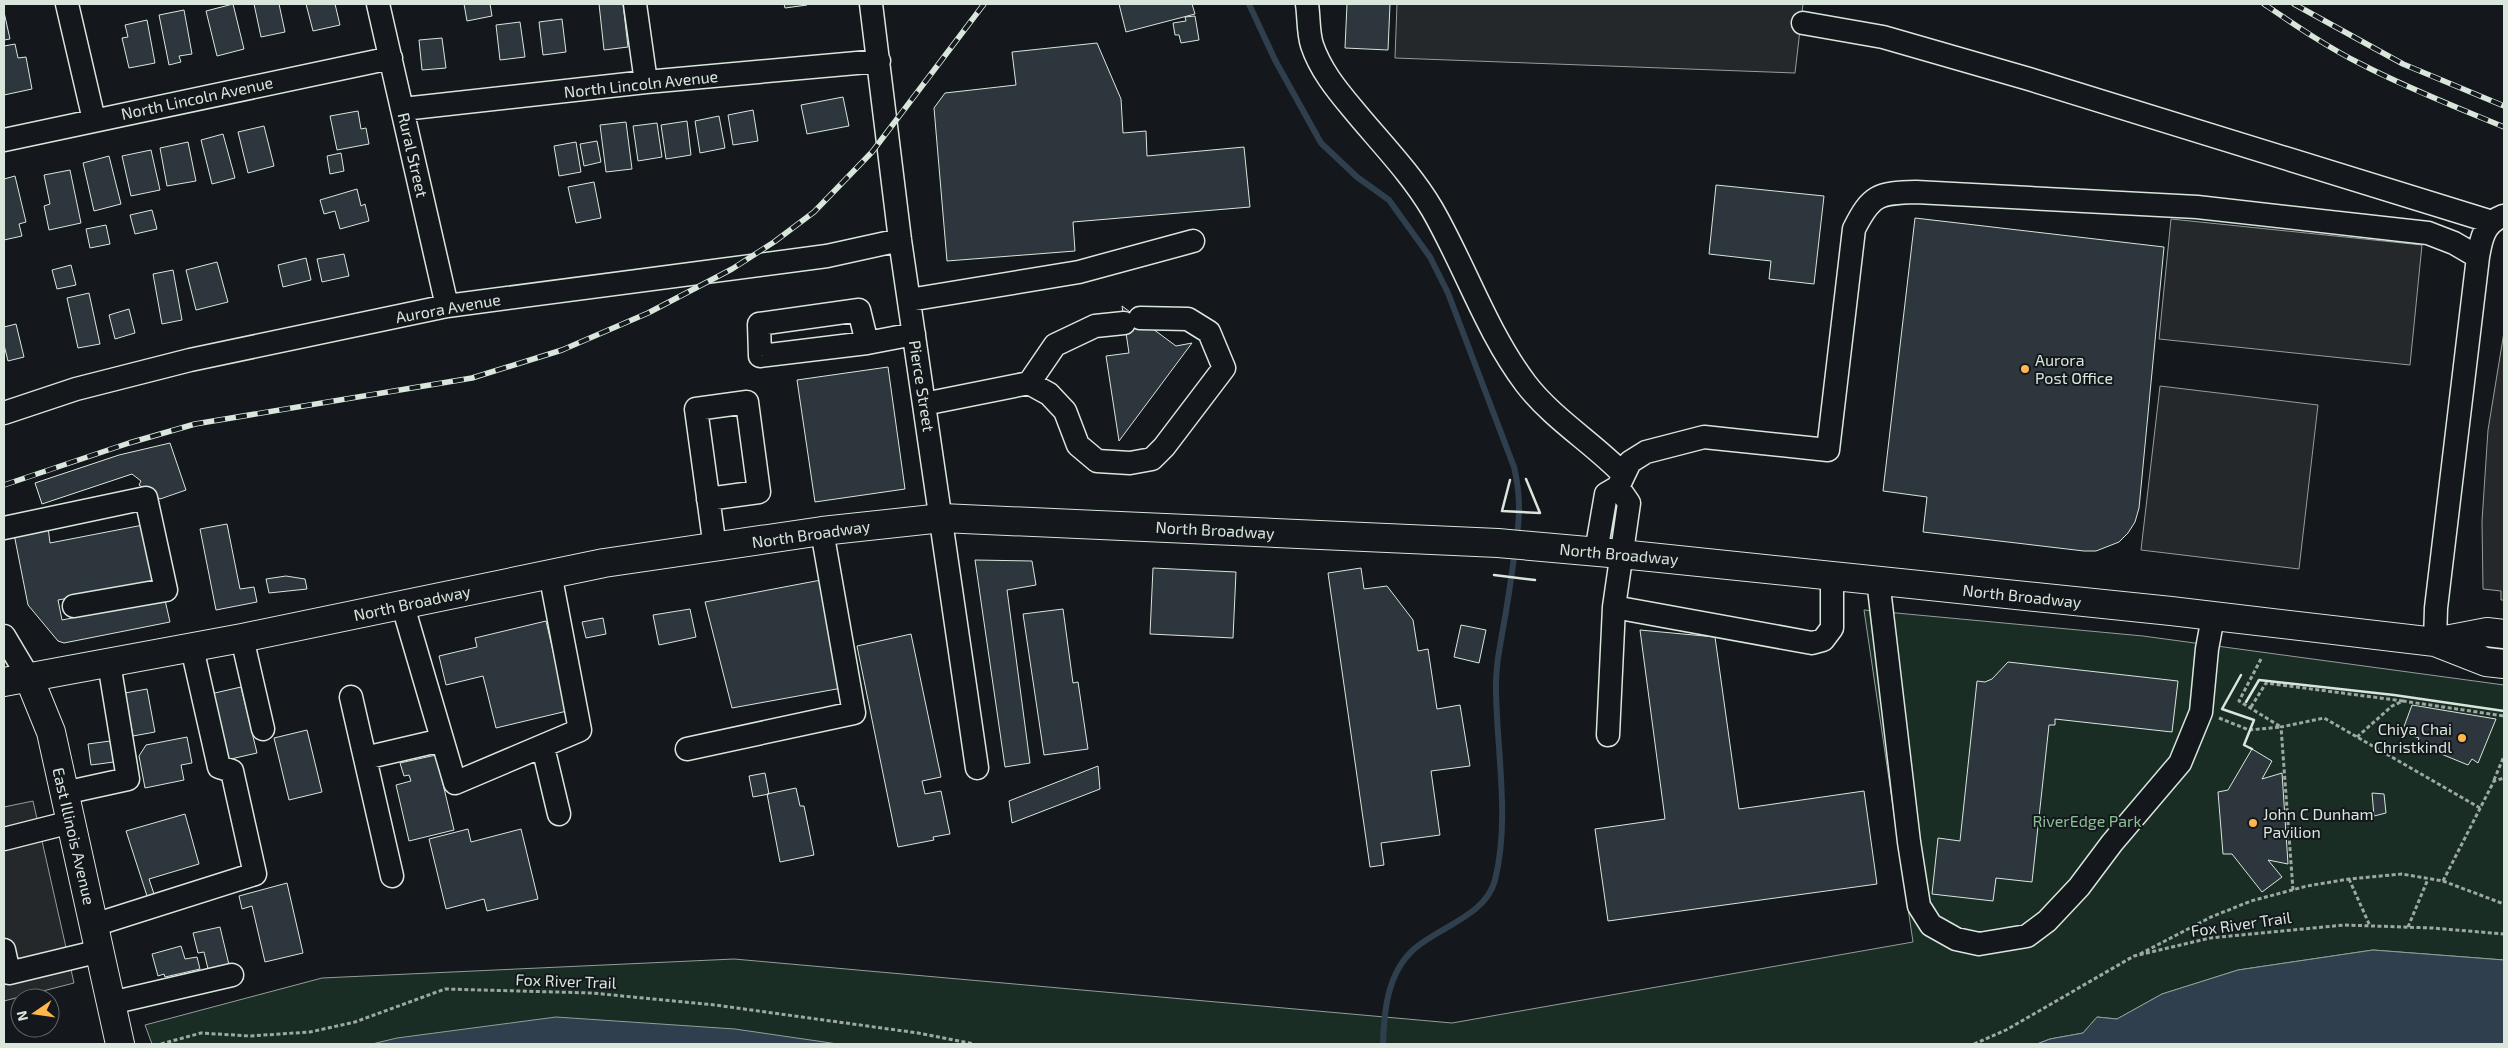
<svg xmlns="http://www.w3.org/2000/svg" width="2508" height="1048" viewBox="0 0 2508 1048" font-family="'Exo 2',sans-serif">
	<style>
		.green { fill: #1a2d24; stroke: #939e99 }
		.parking { fill: #24282b; stroke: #939e99 }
		.water { fill: #2f3f4d; stroke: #939e99 }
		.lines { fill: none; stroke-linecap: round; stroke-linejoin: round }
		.stream { stroke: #2f3f4d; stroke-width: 6 }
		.building { fill: #2c363c; stroke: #d8e6dc }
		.minor-casing { stroke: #d8e6dc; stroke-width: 25 }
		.major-casing { stroke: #d8e6dc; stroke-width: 30 }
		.path { stroke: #9da8a2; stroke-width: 3; stroke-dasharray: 4 2.5; stroke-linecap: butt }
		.minor { stroke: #14181c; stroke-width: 22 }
		.major { stroke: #14181c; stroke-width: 28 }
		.rail-casing { stroke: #d8e6dc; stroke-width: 5.5 }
		.rail { stroke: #14181c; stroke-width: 4; stroke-dasharray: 11; stroke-linecap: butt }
		.wall { stroke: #d8e6dc; stroke-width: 2.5 }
		.poi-dot { fill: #ffb74d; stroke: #14181c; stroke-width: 2 }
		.labels { text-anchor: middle; stroke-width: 4; stroke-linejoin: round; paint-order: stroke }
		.street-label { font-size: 16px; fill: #d8e6dc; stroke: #14181c }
		.poi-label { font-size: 16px; fill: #d8e6dc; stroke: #14181c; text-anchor: start }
		.park-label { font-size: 16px; fill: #8ac095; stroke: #14181c }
	</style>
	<rect width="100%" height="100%" fill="#14181c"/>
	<path class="green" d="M1864,610L2143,636L2504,685V960L2373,950L2238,970L2162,994L2117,1019L2097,1017L2083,1033L2050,1039L2037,1044H152L145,1025L322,978L734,959L1452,1023L1913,942Z"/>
	<path class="parking" d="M1397,4H1803L1795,73L1395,58Z
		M2171,219L2422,245L2410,365L2159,339Z
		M2504,332V600H2501V591L2483,589L2482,521L2488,430Z
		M2160,386L2318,405L2299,569L2141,550Z
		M33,801L74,983L4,1001V807Z"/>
	<path class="water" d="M2373,950L2504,960V1044H2037L2050,1039L2083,1033L2097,1017L2117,1019L2162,994L2238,970Z
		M556,1017L735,1029L838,1044H372L397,1038Z"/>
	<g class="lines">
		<path class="stream" d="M1249,4L1275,60L1321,143L1357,177L1389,200L1430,257L1448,293L1514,467C1520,492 1520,512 1517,537
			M1383,1044C1384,1012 1387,974 1413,950C1438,927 1486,916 1495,880C1510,821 1497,752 1496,692C1495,666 1501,642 1505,617C1509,595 1512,572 1515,550"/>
	</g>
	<path class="building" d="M233,4L244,49L217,56L206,11Z
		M254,4H279L285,32L261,37Z
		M306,4H335L340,25L313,31Z
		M464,4H490L492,16L467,21Z
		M599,4H623L628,47L604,50Z
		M784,4H806L807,5L785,8Z
		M1119,4H1192L1195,14L1126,32Z
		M1347,4H1390L1388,50L1345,48Z
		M184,10L192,54L179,56L181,62L169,65L159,15Z
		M4,12L10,39L4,40Z
		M1195,16L1199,40L1181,43L1179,35H1175L1173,23L1186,21L1185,17Z
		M562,19L566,52L543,55L539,22Z
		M147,20L155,63L129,68L122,38L128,37L125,25Z
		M520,22L525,57L500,60L496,25Z
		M442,38L446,68L422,70L419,40Z
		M1097,43L1121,99L1123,133L1146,131L1147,156L1244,147L1250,207L1073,222L1075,251L947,261L934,108L945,93L1016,85L1012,52Z
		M15,44L18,58L26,57L32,89L4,95V46Z
		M843,97L849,126L807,134L801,105Z
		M753,110L758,141L733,145L728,115Z
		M358,111L361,129L366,128L369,144L337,150L330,116Z
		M719,116L725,148L700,153L695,121Z
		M687,121L691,155L666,159L661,125Z
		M626,122L632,169L606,172L600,125Z
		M657,123L662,157L638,161L633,126Z
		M264,126L274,166L248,173L238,132Z
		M223,134L235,178L212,184L201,140Z
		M597,141L601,162L584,166L580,144Z
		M188,142L196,181L167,186L160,148Z
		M576,142L581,172L559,176L554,146Z
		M151,150L160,190L131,196L122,156Z
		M341,153L344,171L330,174L327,156Z
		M109,156L121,204L94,211L83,163Z
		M70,170L81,223L49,230L44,206L50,204L44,175Z
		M15,176L26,222L19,224L22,236L4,240V179Z
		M594,182L601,218L576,223L568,187Z
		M1716,185L1824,196L1814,284L1769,279L1771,261L1709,254Z
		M357,189L361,206L365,204L369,221L340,229L335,211L324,214L320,200Z
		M152,210L157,229L135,234L130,215Z
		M1915,218L2164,247L2139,508L2135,522L2128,533L2119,542L2096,551H2084L1923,532L1927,497L1883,491Z
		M106,225L110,244L90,248L86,229Z
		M344,254L349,276L322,282L317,259Z
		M306,258L311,280L283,287L278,265Z
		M217,262L228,302L196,310L186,270Z
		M71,265L76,285L57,289L52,270Z
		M173,270L182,320L162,324L153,274Z
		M89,293L100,344L78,348L67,298Z
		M1122,306L1176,346L1192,343L1119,441L1106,356L1129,353Z
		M129,309L135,333L115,339L109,315Z
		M16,324L24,357L8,361L4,345V327Z
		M888,367L905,489L815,502L797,380Z
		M170,443L186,490L160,499L139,485L141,481L132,474L42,504L35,483L119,455Z
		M227,524L240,589L254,587L257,602L216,610L200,529Z
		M143,525L154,583L58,600L62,620L165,600L170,622L64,643L58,641L28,605L14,534L48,527L50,543Z
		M975,560L1032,561L1036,585L1007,590L1030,763L1005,767Z
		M1153,568L1236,572L1233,638L1150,634Z
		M1361,568L1364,589L1387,586L1413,620L1418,651L1428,649L1437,709L1460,705L1470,766L1431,771L1440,835L1381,843L1384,865L1370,867L1328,573Z
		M286,576L305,579L307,589L269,593L266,579Z
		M821,580L842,688L732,708L705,602Z
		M690,609L696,637L659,645L653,615Z
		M1063,609L1073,683L1078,682L1088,749L1044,755L1023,614Z
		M603,618L606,634L586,638L582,622Z
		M546,621L567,711L496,728L483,676L446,685L439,656L477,647L475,638Z
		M1461,625L1486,630L1479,663L1454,657Z
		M1640,630L1715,637L1739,809L1864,791L1877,884L1608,921L1595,829L1665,819Z
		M911,634L941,777L922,781L925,794L941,791L950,834L933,837L934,840L898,847L857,646Z
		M2008,662L2178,681L2172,732L2055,719V725H2049L2032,882L1996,878L1993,901L1932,894L1938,838L1960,841L1977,681L1985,682L1992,679Z
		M241,687L257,753L222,761L206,695Z
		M147,689L155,732L133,736L125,693Z
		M2412,705L2496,719L2478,763L2472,759L2468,765L2417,744L2419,738L2402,732Z
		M307,730L322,792L289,800L274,738Z
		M187,737L192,763L181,765L184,780L145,788L139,756L146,745Z
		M110,741L114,762L91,765L88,744Z
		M2252,749L2272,761L2262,779L2282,773L2288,864L2268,860L2282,877L2262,892L2232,854H2223L2218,792L2228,790Z
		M436,755L454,830L409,841L396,785L411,781L409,775L404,776L400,763Z
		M1098,766L1100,789L1012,823L1009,801Z
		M765,773L769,794L753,797L749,776Z
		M796,788L800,806H804L814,855L780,862L767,794Z
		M2372,793L2384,794L2386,813L2374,816Z
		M185,814L199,864L149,879L154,894L147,896L126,831Z
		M468,829L471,842L521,829L538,899L487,911L484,899L446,909L429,839Z
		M287,883L303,953L265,962L252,906L242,909L239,896Z
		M220,927L230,969L209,973L204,952L198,953L193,933Z
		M181,946L185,959L197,957L200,969L165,977L164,974L158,976L152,954Z"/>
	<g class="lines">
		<defs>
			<path id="minor" d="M67,4L94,120
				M378,4L447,306
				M635,4L646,82
				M871,4L900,240L977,768
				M1307,4C1309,17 1308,33 1312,45C1320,69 1336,89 1352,108C1379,141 1410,172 1432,209C1465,266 1486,331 1526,384C1553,419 1593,443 1623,474
				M1803,23L1883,37L2029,79L2492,222
				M403,109L646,82L879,61
				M4,140L391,58
				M909,300L1079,272L1193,241
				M867,343L859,310L759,324L760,356L867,343L914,334
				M1029,383L1049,394L1065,411L1078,445L1097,461L1130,463L1152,459L1164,447L1224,368L1209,332L1188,319L1140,318
				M924,404L1029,383L1055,345L1095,326L1124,323
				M4,413L76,389L190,360L447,306L827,256L900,240
				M708,499L759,492L747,402L696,409L715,548
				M4,528L146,498L166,590L74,606
				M1596,552L1606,494L1618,487L1630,462L1646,452L1704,437L1828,450L1854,229C1871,195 1878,193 1916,192L2197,207L2428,233L2454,243L2478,257
				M1878,580L1909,842L1919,906L1931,925L1956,939L1979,944L2027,936L2047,921L2079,887L2112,843L2180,763L2201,712L2207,649L2213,617
				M403,606L455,783L580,730L550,573
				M1614,607L1629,503L1618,487
				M4,636L29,678
				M242,638L263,729
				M2435,642L2436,608L2478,257C2481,239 2484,223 2503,216
				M351,697L392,876
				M1608,735L1614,607L1812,643L1823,640L1832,628V575
				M543,747L559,814
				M687,749L854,713L822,531
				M365,758L442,740
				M64,793L128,779L109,663
				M4,839L71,822
				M94,925L255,874L232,771L219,767L192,648
				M4,950L9,973L100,951
				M111,1003L232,975"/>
			<path id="major" d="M2435,642L2487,632L2504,634
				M29,678L51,732L120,1044
				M4,682L242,638L604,563L822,531L942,518L1498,543L1621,554L2171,611L2435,642L2486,662L2504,664"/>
		</defs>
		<use href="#minor" class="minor-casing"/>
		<use href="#major" class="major-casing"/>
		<path class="path" d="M2261,659L2239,701L2281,727
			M2251,707L2266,683L2403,701
			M2219,718L2249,730L2281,727
			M2357,737L2392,706L2403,701L2504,716
			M2494,780L2504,756
			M2349,879L2370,926
			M2443,881L2494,781L2504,778
			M2293,890L2281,727L2324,718L2480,808
			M2408,927L2428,879
			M2140,954L2211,917L2251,901L2307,886L2349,879L2402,874L2443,881L2504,904
			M161,1044L201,1033L250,1036L310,1032L355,1022L445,989L592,993L715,1005L918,1033L974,1044
			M1974,1044L2006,1030L2134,956L2210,938L2344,925L2432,928L2504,934"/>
		<use href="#minor" class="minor"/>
		<use href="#major" class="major"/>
		<defs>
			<path id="rail" d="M2264,4C2295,25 2327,47 2361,64C2407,88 2456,107 2504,127
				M2294,4L2403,64L2504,106
				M4,485L129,443L195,424L472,378L562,350L648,313L732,269L774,242L814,212L872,152L984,4"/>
		</defs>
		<use href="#rail" class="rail-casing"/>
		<use href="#rail" class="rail"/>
		<path class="wall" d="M1510,480L1502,511L1540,513L1526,479
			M1494,575L1535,580
			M2241,675L2222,709L2254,720L2244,745L2252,749
			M2246,702L2259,680L2394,695L2504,711"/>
	</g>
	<g class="poi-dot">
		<circle cx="2025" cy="369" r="5"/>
		<circle cx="2462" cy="738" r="5"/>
		<circle cx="2253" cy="823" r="5"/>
	</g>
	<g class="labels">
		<g class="street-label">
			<text transform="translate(641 84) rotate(-6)" y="6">North Lincoln Avenue</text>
			<text transform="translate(197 98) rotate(-12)" y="6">North Lincoln Avenue</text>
			<text transform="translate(413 155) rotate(77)" y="6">Rural Street</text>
			<text transform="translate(448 308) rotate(-10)" y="6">Aurora Avenue</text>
			<text transform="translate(922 386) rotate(81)" y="6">Pierce Street</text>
			<text transform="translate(1215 530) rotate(3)" y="6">North Broadway</text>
			<text transform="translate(811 534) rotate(-8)" y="6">North Broadway</text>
			<text transform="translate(1619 554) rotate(5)" y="6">North Broadway</text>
			<text transform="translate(2022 596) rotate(6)" y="6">North Broadway</text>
			<text transform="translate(412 603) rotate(-12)" y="6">North Broadway</text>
			<text transform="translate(74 836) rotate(77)" y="6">East Illinois Avenue</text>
			<text transform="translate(2241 924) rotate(-8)" y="6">Fox River Trail</text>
			<text transform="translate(566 981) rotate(2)" y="6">Fox River Trail</text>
		</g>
		<g class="poi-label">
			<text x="2035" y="366">Aurora<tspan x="2035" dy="18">Post Office</tspan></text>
			<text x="2452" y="735" text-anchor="end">Chiya Chai<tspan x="2452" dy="18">Christkindl</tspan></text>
			<text x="2263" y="820">John C Dunham<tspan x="2263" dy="18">Pavilion</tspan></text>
		</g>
		<g class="park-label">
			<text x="2087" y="827">RiverEdge Park</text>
		</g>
	</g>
	<rect width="2508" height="1048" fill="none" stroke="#d8e6dc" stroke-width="10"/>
	<g transform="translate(35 1013) rotate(257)"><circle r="24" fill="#14181c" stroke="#626a69"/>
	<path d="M0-4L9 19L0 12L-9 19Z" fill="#ffb74d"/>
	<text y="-8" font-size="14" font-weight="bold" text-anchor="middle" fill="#d8e6dc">N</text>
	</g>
</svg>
